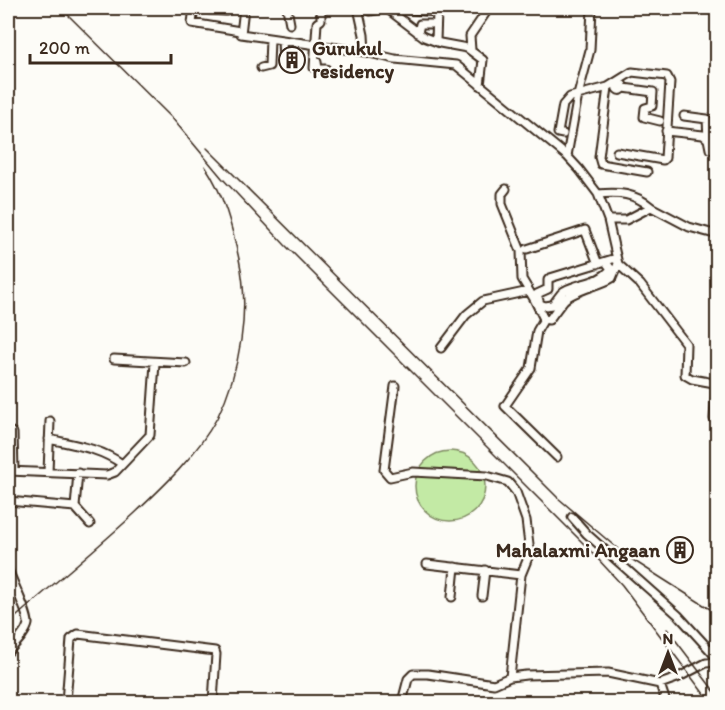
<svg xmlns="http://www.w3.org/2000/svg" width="725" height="710" viewBox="0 0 725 710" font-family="Itim,sans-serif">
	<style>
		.green { fill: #c3eaa5; stroke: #7f8a62; stroke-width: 1.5 }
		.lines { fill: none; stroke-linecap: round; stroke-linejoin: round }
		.minor-casing { stroke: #3b2a1e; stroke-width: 11 }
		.minor { stroke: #fdfcf7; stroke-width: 7 }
		.rail { stroke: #3b2a1e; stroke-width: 1.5 }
		.labels { text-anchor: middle; stroke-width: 4.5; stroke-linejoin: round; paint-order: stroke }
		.poi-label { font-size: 20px; font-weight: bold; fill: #3b2a1e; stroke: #fdfcf7; text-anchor: start }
	</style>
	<rect width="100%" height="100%" fill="#fdfcf7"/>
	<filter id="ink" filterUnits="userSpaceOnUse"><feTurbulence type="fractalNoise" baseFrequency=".0167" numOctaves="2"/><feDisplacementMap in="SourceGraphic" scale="12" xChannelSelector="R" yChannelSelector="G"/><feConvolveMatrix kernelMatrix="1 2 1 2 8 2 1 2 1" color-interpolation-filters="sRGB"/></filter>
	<g filter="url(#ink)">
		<path class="green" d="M415 486a35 35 0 1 1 70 0a35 35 0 1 1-70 0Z"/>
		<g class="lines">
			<defs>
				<path id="minor" d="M194,8L192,23L240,31
					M209,8V10L226,11L227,8
					M244,8L241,34L365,52L395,59L456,65L567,156L579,169L598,194L608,220L618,264L640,284L686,344L685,375L692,379L714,383L716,388L714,419L718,422
					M287,8L290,24
					M358,8L364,35L365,52
					M368,8L370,11L387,8
					M386,8L424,37L440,43L467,48L483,60L480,85
					M401,9L437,12L436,41
					M418,33L420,24H431
					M282,41L283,59
					M471,50L470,36L489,8
					M317,62L318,69H326
					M261,68L269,66L270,39
					M314,68L317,23L321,20V8
					M616.5 87a3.5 3.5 0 1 1 7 0a3.5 3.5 0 1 1-7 0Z
					M608,87L599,157L601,164L647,172
					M624,88L653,92L652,106L645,108L644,117L660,121
					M684,116L707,119L708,139
					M666,131L703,135L708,139L710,149
					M563,134L558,133L563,105L570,97L608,87L632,72L667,76L670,82L665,158L663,160L617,152
					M567,156L578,95L590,50L592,8
					M506,189L502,194V204L521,251L522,279L534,299L544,319L549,320C554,313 559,306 564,300C574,290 599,286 612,278L618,264
					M598,194C619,192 634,193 651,207
					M608,220H626L651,207L689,227L718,235
					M527,249L585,230L598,264
					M606,262L611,269C599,284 580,282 564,291C558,295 557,301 552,305L545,306L540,304L537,294L548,289V280L550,278L616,258
					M544,319L537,331L531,368L505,406L557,457
					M441,348L466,315L483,301L529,291
					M114,359L186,363
					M395,386L384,470L390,477L413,472L487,476L508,482L516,492L526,520L530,553L521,575L510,677
					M8,430L13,433L14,471
					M49,439C75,445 100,448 122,464
					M8,471L107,475L115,472L150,435L155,363
					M48,472L50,421
					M8,501L75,507L90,524
					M75,507L78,473
					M572,517L587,534L678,615L718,659
					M427,564L521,575
					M8,569C12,581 29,614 28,624C26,634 14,645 8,652
					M482,596L485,570
					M452,597L455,567
					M8,600L16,592
					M660,684L666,702
					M66,702L71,639L78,634L215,651L216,654L213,702
					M402,702L408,679L413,674H428L494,684L510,677L526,675L608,673L660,684L677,678L706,663L718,662"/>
			</defs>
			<use href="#minor" class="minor-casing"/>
			<use href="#minor" class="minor"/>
			<path class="rail" d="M61,8L172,118L222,178L285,245L584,544L622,585L710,702
				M207,148L558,498L625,555L718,614
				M8,624C49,587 93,552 134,514C165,485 196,456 217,418C229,394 237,367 241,340C245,313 245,286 239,259C232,227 224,194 205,166
				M667,629L718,696"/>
		</g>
	</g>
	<defs>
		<symbol id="building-ring" viewBox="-11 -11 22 22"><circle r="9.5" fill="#fdfcf7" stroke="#3b2a1e" stroke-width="1.5"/><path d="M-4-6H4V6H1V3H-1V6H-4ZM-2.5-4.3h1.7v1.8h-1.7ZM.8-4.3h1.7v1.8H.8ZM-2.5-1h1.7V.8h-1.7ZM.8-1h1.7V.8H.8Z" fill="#3b2a1e"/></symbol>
	</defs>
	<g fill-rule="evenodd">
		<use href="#building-ring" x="277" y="45" width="30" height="30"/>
		<use href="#building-ring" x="665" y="535" width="30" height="30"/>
	</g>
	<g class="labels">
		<g class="poi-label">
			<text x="312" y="55">Gurukul<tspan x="312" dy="23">residency</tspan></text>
			<text x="660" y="557" text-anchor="end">Mahalaxmi Angaan</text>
		</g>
	</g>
	<rect width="725" height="710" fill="none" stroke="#fdfcf7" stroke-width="30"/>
	<rect x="15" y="15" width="695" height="680" fill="none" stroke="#3b2a1e" stroke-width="2" filter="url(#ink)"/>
	<g transform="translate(668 653)" stroke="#fdfcf7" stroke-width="4.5" paint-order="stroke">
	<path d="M0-4.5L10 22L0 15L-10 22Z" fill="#3b2a1e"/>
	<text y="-9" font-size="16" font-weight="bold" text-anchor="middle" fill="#3b2a1e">N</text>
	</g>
	<path d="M30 54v9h141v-9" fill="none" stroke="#3b2a1e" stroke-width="3"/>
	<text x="39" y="54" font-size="18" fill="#3b2a1e" stroke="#fdfcf7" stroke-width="4.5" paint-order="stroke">200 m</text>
</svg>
